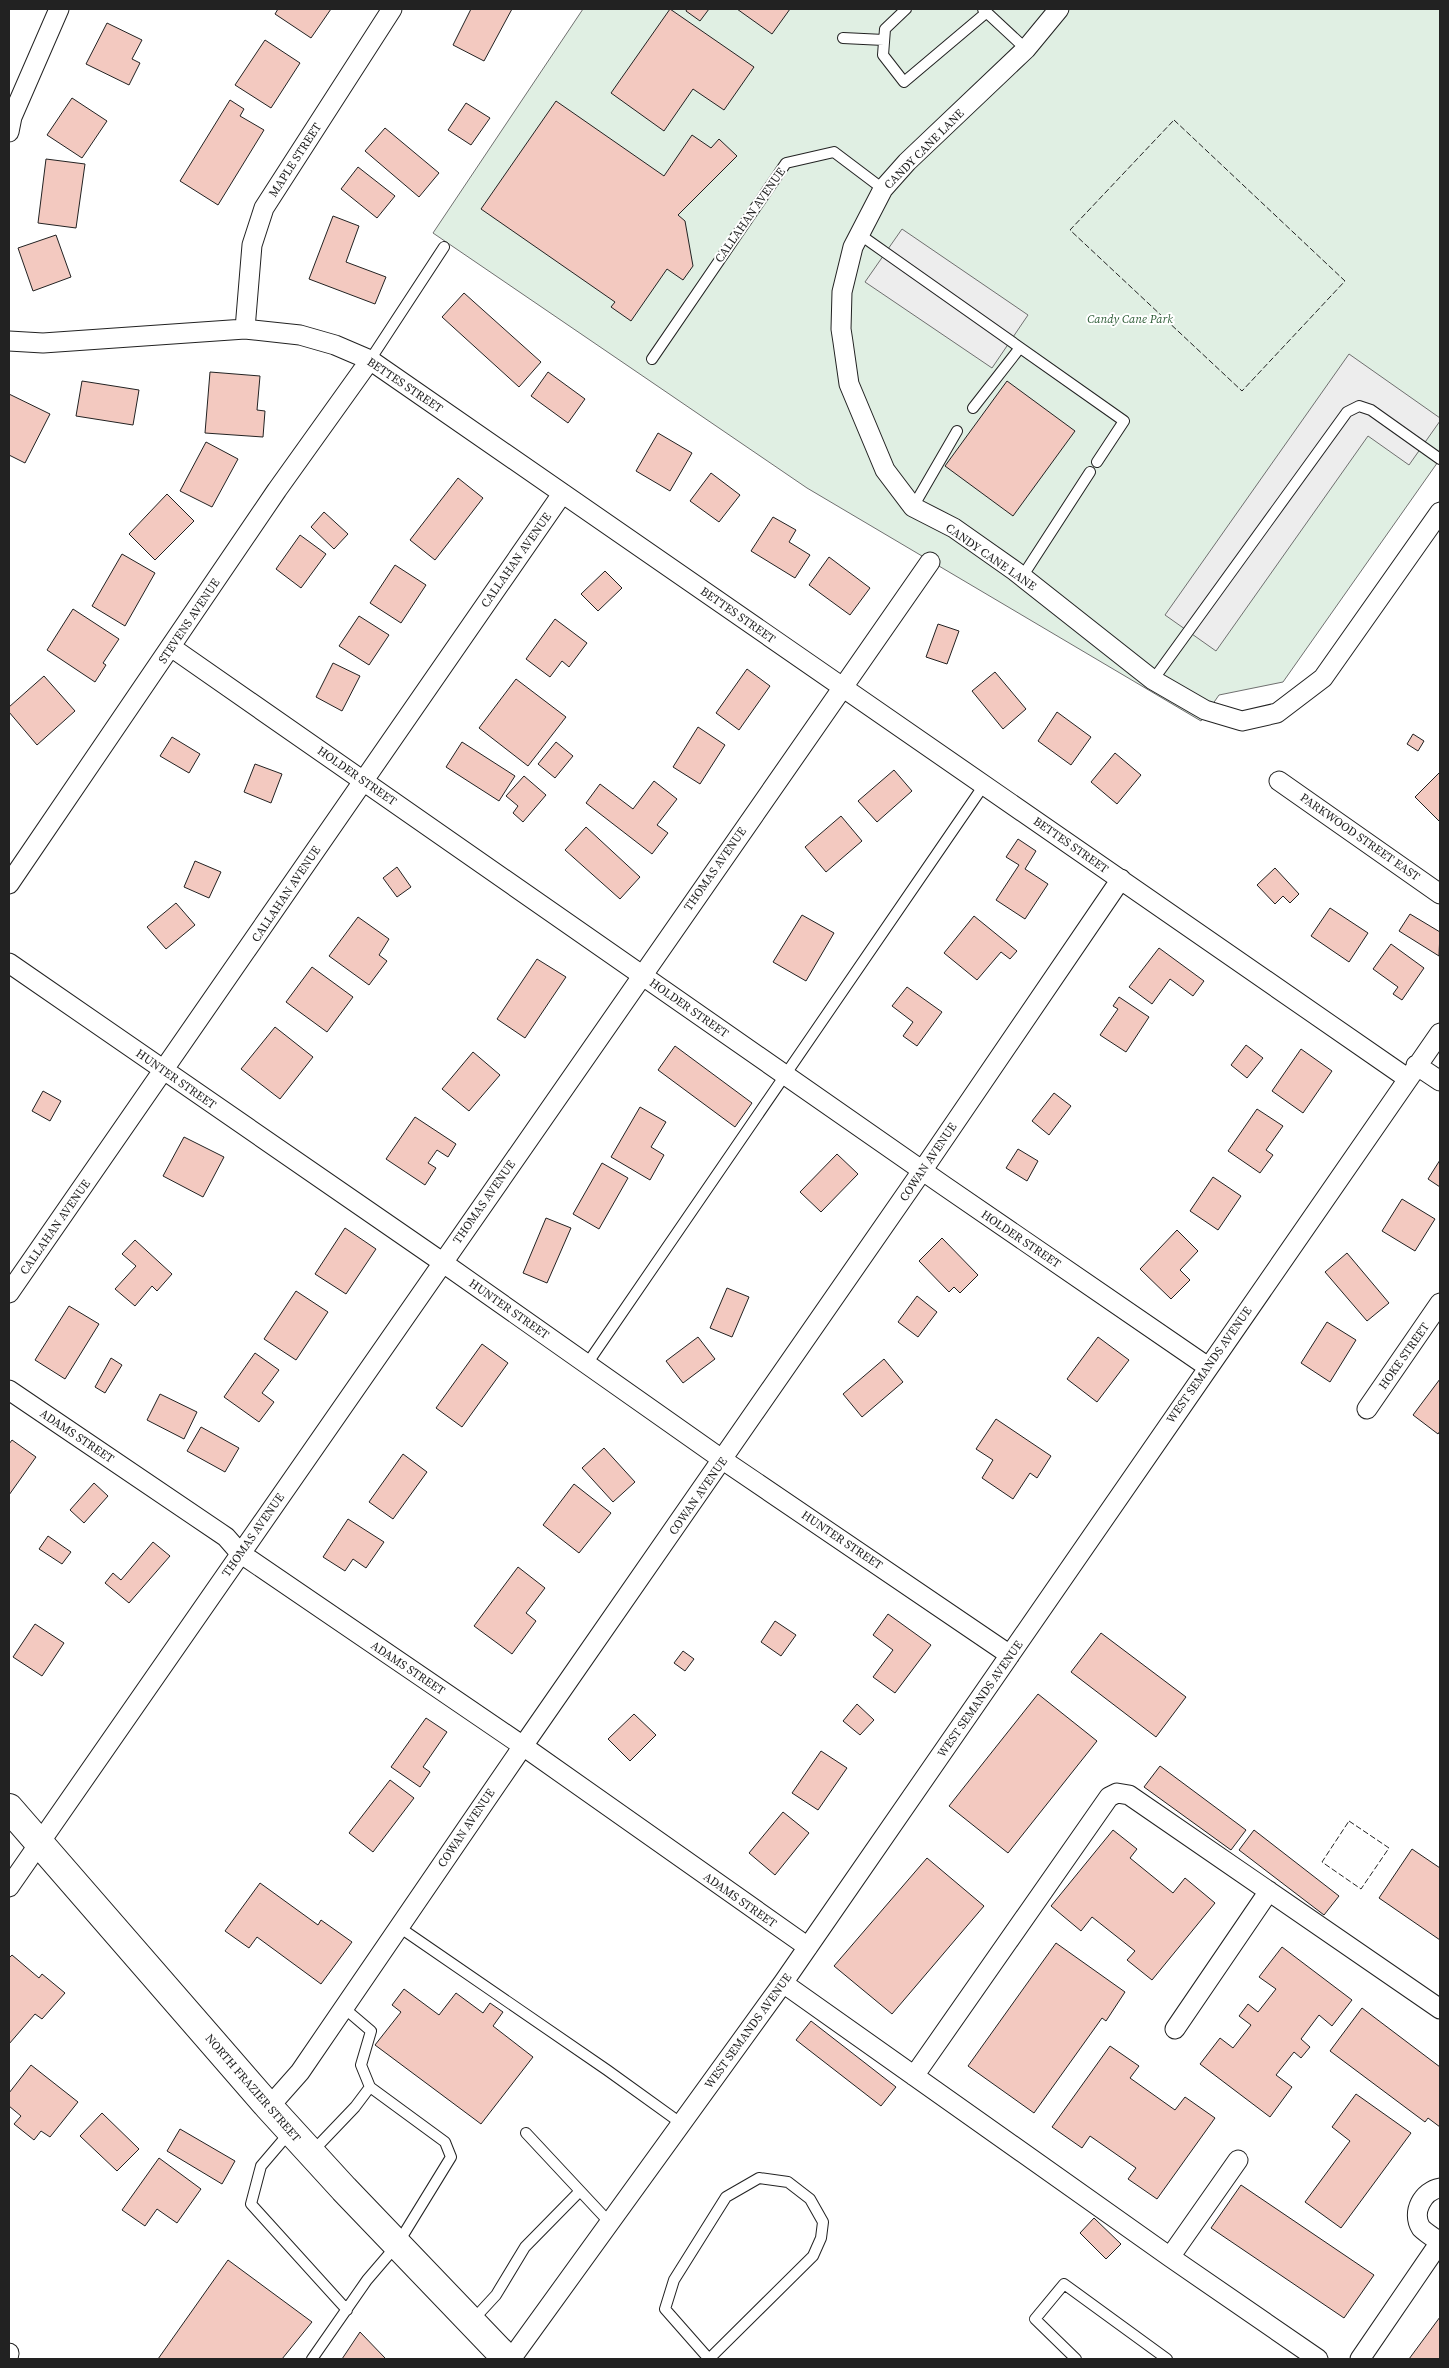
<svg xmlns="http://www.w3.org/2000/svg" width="1449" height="2368" viewBox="0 0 1449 2368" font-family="'Source Serif 4',serif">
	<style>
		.green { fill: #e0efe3; stroke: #6f6f6f }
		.parking { fill: #ededed; stroke: #6f6f6f }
		.building { fill: #f3c9c0; stroke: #222 }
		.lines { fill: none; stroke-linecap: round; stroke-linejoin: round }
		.lane-casing { stroke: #222; stroke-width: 12 }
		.street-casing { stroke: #222; stroke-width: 21 }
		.primary-casing { stroke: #222; stroke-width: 30 }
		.lane { stroke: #fff; stroke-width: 10 }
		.street { stroke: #fff; stroke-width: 19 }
		.primary { stroke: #fff; stroke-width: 28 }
		.fence { stroke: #222; stroke-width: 1; stroke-dasharray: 6 2.5; stroke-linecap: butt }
		.labels { text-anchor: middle; stroke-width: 4; stroke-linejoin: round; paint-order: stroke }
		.street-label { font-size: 12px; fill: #222; stroke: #fff }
		.park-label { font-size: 12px; font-style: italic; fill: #2f5e38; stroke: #fff }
	</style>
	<rect width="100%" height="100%" fill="#fff"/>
	<path class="green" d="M583,9H1440V459L1283,682L1219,695L1201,721L807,488L433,233Z"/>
	<path class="parking" d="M902,229L1028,315L992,368L865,282Z
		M1349,354L1440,418V421L1409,465L1368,436L1216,651L1165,615Z"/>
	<path class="building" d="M278,9H331L311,38L275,14Z
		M471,9H512L484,61L453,45Z
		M670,9L754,67L724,110L693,89L664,131L611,93Z
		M687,9H709L700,21L686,11Z
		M737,9H790L772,34Z
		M107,23L142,40L132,59L140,63L129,85L86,64Z
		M265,40L300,63L271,108L235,85Z
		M72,98L107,121L82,158L47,135Z
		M230,100L244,109L240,116L264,130L218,205L180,181Z
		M556,101L664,176L692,135L711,148L719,139L737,156L678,215L685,221L693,266L683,280L667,269L631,321L611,307L615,302L481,209Z
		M466,103L490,118L471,145L448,130Z
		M385,128L439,173L419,197L365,151Z
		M46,159L85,164L76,228L38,223Z
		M358,167L395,196L377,218L341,189Z
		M333,216L359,226L346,262L386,277L375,304L309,279Z
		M56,235L71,277L33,291L18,248Z
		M464,293L541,362L519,387L442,317Z
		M210,372L260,376L257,410L265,411L263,437L205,433Z
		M548,372L585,399L568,423L531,396Z
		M82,381L139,390L133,425L76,416Z
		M1007,381L1075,431L1013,516L945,466Z
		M9,394L50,414L25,463L9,455Z
		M658,433L692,453L670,491L636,471Z
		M206,442L238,459L212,507L180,491Z
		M711,473L740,495L719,522L690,501Z
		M458,478L483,498L435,560L410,540Z
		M167,494L194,521L155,560L129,534Z
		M324,512L348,534L334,549L311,527Z
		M773,517L796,530L789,542L810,555L795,578L751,551Z
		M300,535L326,554L301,588L276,569Z
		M122,554L155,573L125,626L92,606Z
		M829,557L870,588L850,615L809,585Z
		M395,565L426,585L401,623L370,603Z
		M605,571L622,588L598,611L581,594Z
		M73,609L119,639L103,663L106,665L95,682L47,650Z
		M359,616L389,635L369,665L339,646Z
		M555,619L587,643L569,667L562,661L550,677L526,659Z
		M938,624L959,631L947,664L926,657Z
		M333,663L360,676L342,711L316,697Z
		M747,669L770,686L739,730L716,713Z
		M995,672L1026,709L1003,729L972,691Z
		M44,676L75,711L37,745L9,712V707Z
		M516,679L566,717L528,766L479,728Z
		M1057,712L1091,737L1071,765L1038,741Z
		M698,727L725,745L700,784L673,767Z
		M1413,734L1424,741L1418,751L1407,744Z
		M172,737L200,754L189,773L160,756Z
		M462,742L515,776L499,801L446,767Z
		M556,742L573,756L555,778L538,764Z
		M1115,753L1141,775L1117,804L1091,782Z
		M255,764L282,774L271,803L244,792Z
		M894,770L912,791L877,822L858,801Z
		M1440,772V822L1415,797Z
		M524,776L546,795L523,822L513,813L518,806L506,796Z
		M654,781L677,799L657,825L668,833L652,854L586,803L600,784L633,809Z
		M841,816L862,841L826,872L805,847Z
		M586,827L640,877L620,899L565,850Z
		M1018,839L1036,851L1025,869L1048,884L1025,919L996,900L1019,865L1006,857Z
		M195,861L221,872L209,898L184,887Z
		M397,867L411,887L397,897L383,878Z
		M1275,868L1299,894L1290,903L1283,896L1275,904L1257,885Z
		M176,903L195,925L166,949L147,927Z
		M1330,908L1368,933L1349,962L1311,936Z
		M1410,914L1440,932L1439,956L1399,931Z
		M802,915L834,933L806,981L773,962Z
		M974,916L1017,951L1010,959L1001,952L977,980L944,953Z
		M358,917L389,939L379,955L387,961L369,985L329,956Z
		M1391,944L1424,968L1402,1000L1393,994L1398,987L1373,969Z
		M1159,948L1204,981L1193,996L1170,979L1152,1004L1129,987Z
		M537,959L566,977L525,1038L497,1019Z
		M312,967L353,997L327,1032L286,1002Z
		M907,987L942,1012L917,1046L903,1036L913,1022L892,1006Z
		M1119,997L1149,1017L1126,1052L1100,1035L1118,1009L1113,1006Z
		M275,1027L313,1057L280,1099L241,1069Z
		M1246,1045L1263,1058L1247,1078L1231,1065Z
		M675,1046L752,1103L735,1127L658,1070Z
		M1301,1049L1332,1071L1303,1113L1272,1091Z
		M473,1052L500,1075L469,1111L442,1089Z
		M43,1091L61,1101L50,1121L32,1111Z
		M1054,1093L1071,1106L1049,1135L1032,1121Z
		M640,1107L666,1122L651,1147L664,1155L650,1180L611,1157Z
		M1257,1109L1283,1126L1266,1150L1273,1155L1260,1173L1228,1151Z
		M415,1117L456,1144L448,1157L437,1150L428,1163L436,1168L425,1185L386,1159Z
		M184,1137L224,1157L203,1197L163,1176Z
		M1018,1149L1038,1161L1027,1181L1006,1168Z
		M837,1154L858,1174L821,1212L800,1192Z
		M1440,1160V1187L1428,1179Z
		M602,1163L628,1178L599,1229L573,1214Z
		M1213,1177L1241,1196L1218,1230L1190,1211Z
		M1402,1199L1435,1219L1415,1251L1382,1231Z
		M546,1218L571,1228L547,1283L523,1273Z
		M345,1228L376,1249L346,1294L315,1274Z
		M1177,1230L1198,1251L1180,1270L1190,1280L1171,1299L1140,1269Z
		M942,1238L978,1275L960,1293L954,1287L949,1292L919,1261Z
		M135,1240L172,1274L157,1291L152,1286L135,1306L115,1289L136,1266L122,1254Z
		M1347,1253L1389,1303L1367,1321L1325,1272Z
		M727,1288L749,1297L732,1337L710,1328Z
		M296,1291L328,1312L296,1360L264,1339Z
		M917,1296L937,1312L918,1337L898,1322Z
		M69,1306L99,1324L65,1379L35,1360Z
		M1327,1322L1356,1340L1330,1382L1301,1363Z
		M698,1337L715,1359L683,1383L666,1361Z
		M1098,1337L1129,1360L1097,1402L1067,1379Z
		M482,1344L508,1363L462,1427L436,1408Z
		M255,1353L279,1370L262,1393L274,1402L259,1422L224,1397Z
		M111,1358L122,1365L105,1393L95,1387Z
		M884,1359L903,1382L862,1417L843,1394Z
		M1440,1379V1431L1438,1434L1413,1415Z
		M160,1394L197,1412L184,1439L147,1420Z
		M996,1419L1051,1456L1037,1478L1030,1473L1013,1499L982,1478L993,1460L976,1449Z
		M201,1427L239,1448L225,1472L187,1451Z
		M12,1440L36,1457L9,1495V1444Z
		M604,1448L635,1482L613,1502L582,1468Z
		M403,1454L427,1472L393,1519L369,1502Z
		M94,1483L108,1496L84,1523L70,1510Z
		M574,1484L611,1513L579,1553L543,1525Z
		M348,1519L384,1542L366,1568L353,1559L345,1571L323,1557Z
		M48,1536L71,1552L62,1564L39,1549Z
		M153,1542L170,1556L129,1603L105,1583L113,1573L121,1580Z
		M518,1567L545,1588L526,1613L536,1621L512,1654L474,1626Z
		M888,1614L931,1645L895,1693L873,1677L893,1650L873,1635Z
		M775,1621L796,1635L781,1656L761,1642Z
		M35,1624L64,1643L42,1676L13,1657Z
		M1101,1633L1186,1697L1156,1737L1071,1672Z
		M683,1651L694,1659L685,1671L674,1663Z
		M1038,1694L1097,1741L1008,1853L949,1806Z
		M857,1704L874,1720L860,1735L843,1721Z
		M634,1714L656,1735L630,1761L608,1739Z
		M426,1718L447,1732L423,1767L430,1772L420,1787L391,1767Z
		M821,1751L847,1768L818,1810L792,1793Z
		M1160,1766L1246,1830L1231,1850L1144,1787Z
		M390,1780L414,1798L373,1852L349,1833Z
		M783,1812L809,1833L775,1875L749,1853Z
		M1113,1830L1137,1849L1130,1858L1173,1893L1185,1878L1215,1903L1152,1980L1127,1960L1135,1951L1092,1917L1081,1931L1051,1906Z
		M1254,1830L1339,1896L1324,1915L1239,1850Z
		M1412,1849L1440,1868V1940L1379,1898Z
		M927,1858L984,1906L892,2014L834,1966Z
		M260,1883L318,1925L321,1920L352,1942L321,1984L257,1937L249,1948L225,1931Z
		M1056,1943L1125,1992L1106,2021L1102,2018L1034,2113L968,2066Z
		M1282,1947L1352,2000L1332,2026L1319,2015L1301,2039L1310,2047L1301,2058L1294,2052L1276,2075L1292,2087L1270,2117L1200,2064L1220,2038L1233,2048L1251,2025L1239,2016L1248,2004L1258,2012L1276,1989L1259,1977Z
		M12,1955L39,1978L42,1974L65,1993L42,2019L35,2014L9,2044V1958Z
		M404,1989L439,2015L456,1993L483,2013L490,2003L503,2012L493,2026L533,2057L481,2124L375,2045L401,2012L392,2005Z
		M1362,2008L1440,2067V2127L1428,2118L1425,2122L1330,2051Z
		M811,2021L896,2087L881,2106L796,2040Z
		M1110,2046L1139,2066L1130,2078L1175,2110L1185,2097L1215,2118L1157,2199L1128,2179L1136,2168L1090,2136L1082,2148L1052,2127Z
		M31,2065L78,2102L50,2137L41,2131L34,2140L14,2124L21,2116L9,2106V2093Z
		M1356,2094L1411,2133L1341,2228L1305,2202L1350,2141L1332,2127Z
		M102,2113L139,2149L117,2171L80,2136Z
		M180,2129L235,2161L222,2184L167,2151Z
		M159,2158L201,2189L177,2223L157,2209L145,2226L122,2210Z
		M1241,2185L1374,2275L1344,2318L1211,2228Z
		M1094,2218L1121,2244L1106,2259L1080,2233Z
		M228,2260L312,2322L282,2359H158Z
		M1440,2317V2359H1409Z
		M360,2332L385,2358L384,2359H342Z"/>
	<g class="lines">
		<defs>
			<path id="lane" d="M906,9L885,29L883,55L904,82L987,12
				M983,9L1026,49
				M843,38L884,40
				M859,234L1124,421L1097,462
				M652,359L786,163L834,152L883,189
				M370,360L444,247
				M973,408L1019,349
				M913,507L957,431
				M1022,577L1090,472
				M1153,680L1347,412L1359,406L1371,410L1440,459
				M587,1364L984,785
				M399,1927L607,2070L682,2124
				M344,2008L371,2031L361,2065L370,2087
				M290,2132L261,2166L251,2204L347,2310
				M526,2133L610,2223
				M472,2321L496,2295L525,2247L580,2191
				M312,2359L367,2280L397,2245L451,2157L445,2142L370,2087L355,2107L312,2152
				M709,2359L813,2256L821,2238L823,2222L810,2199L788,2182L759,2178L726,2197L674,2280L665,2309L709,2359H710
				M1076,2359L1035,2319L1064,2284L1167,2359"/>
			<path id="street" d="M1059,9L1026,49L907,162L883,189L853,247L842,292L841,329L843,342L849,384L885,470L913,507L954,528L1015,571L1153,680L1205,710L1242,721L1277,713L1323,678L1440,512
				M9,132L12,117L59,9
				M245,329L252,245L264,208L392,9
				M9,341L43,343L245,329L300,335L335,345L370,360L1407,1078
				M171,647L943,1185L1208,1367
				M1279,781L1440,894
				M9,884L277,490L370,360
				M9,963L442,1262L723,1460L1010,1655
				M1416,1065L1440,1081
				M9,1293L562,494
				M9,1390L226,1537L240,1553L523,1746L808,1947
				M1367,1409L1440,1303
				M9,1887L930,562
				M783,1983L1170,2257L1318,2359
				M1175,2029L1269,1891
				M914,2076L1109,1797L1117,1793L1129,1795L1440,2009
				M269,2107L300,2072L523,1746L922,1171L1121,879
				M1440,2188C1423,2191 1411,2212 1421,2228C1426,2233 1434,2238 1440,2242
				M1170,2257L1238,2160
				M9,2354V2353
				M511,2359L783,1983L1440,1033
				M1360,2359L1440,2242"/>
			<path id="primary" d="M9,1808L269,2107L344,2189L507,2359"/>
		</defs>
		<use href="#lane" class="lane-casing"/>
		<use href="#street" class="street-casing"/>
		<use href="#primary" class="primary-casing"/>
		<use href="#lane" class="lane"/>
		<use href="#street" class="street"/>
		<use href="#primary" class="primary"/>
		<path class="fence" d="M1174,120L1345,281L1242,391L1070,230Z
			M1349,1821L1389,1848L1361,1889L1322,1862Z"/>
	</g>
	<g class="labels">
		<g class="street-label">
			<text transform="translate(924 149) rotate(-45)" y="4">CANDY CANE LANE</text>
			<text transform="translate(295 160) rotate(-57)" y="4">MAPLE STREET</text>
			<text transform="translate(750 215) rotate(-55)" y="4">CALLAHAN AVENUE</text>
			<text transform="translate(405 385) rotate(34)" y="4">BETTES STREET</text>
			<text transform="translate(991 557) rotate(35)" y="4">CANDY CANE LANE</text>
			<text transform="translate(516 560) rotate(-55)" y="4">CALLAHAN AVENUE</text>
			<text transform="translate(738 615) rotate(35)" y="4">BETTES STREET</text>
			<text transform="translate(189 621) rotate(-56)" y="4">STEVENS AVENUE</text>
			<text transform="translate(357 776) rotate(35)" y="4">HOLDER STREET</text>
			<text transform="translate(1360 837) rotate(35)" y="4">PARKWOOD STREET EAST</text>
			<text transform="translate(1071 845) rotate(35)" y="4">BETTES STREET</text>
			<text transform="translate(715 869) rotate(-55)" y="4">THOMAS AVENUE</text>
			<text transform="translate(286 894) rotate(-56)" y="4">CALLAHAN AVENUE</text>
			<text transform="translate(689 1008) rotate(35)" y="4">HOLDER STREET</text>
			<text transform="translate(176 1079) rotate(35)" y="4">HUNTER STREET</text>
			<text transform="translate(928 1162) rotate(-56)" y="4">COWAN AVENUE</text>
			<text transform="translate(484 1202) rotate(-55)" y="4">THOMAS AVENUE</text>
			<text transform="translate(55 1227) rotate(-55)" y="4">CALLAHAN AVENUE</text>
			<text transform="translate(1021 1239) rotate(34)" y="4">HOLDER STREET</text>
			<text transform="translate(509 1309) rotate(35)" y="4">HUNTER STREET</text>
			<text transform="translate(1404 1356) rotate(-55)" y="4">HOKE STREET</text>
			<text transform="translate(1209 1365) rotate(-55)" y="4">WEST SEMANDS AVENUE</text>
			<text transform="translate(77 1436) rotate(34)" y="4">ADAMS STREET</text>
			<text transform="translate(698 1496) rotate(-55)" y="4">COWAN AVENUE</text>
			<text transform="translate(253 1535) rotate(-55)" y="4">THOMAS AVENUE</text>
			<text transform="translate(842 1540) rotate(34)" y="4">HUNTER STREET</text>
			<text transform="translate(408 1668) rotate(34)" y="4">ADAMS STREET</text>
			<text transform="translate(980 1699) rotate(-55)" y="4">WEST SEMANDS AVENUE</text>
			<text transform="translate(466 1828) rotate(-56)" y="4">COWAN AVENUE</text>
			<text transform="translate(740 1900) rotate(35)" y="4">ADAMS STREET</text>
			<text transform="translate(748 2031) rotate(-54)" y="4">WEST SEMANDS AVENUE</text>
			<text transform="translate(253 2088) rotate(49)" y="4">NORTH FRAZIER STREET</text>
		</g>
		<g class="park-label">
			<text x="1130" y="323">Candy Cane Park</text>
		</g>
	</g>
	<rect width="1449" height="2368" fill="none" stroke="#222222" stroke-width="20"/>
</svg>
